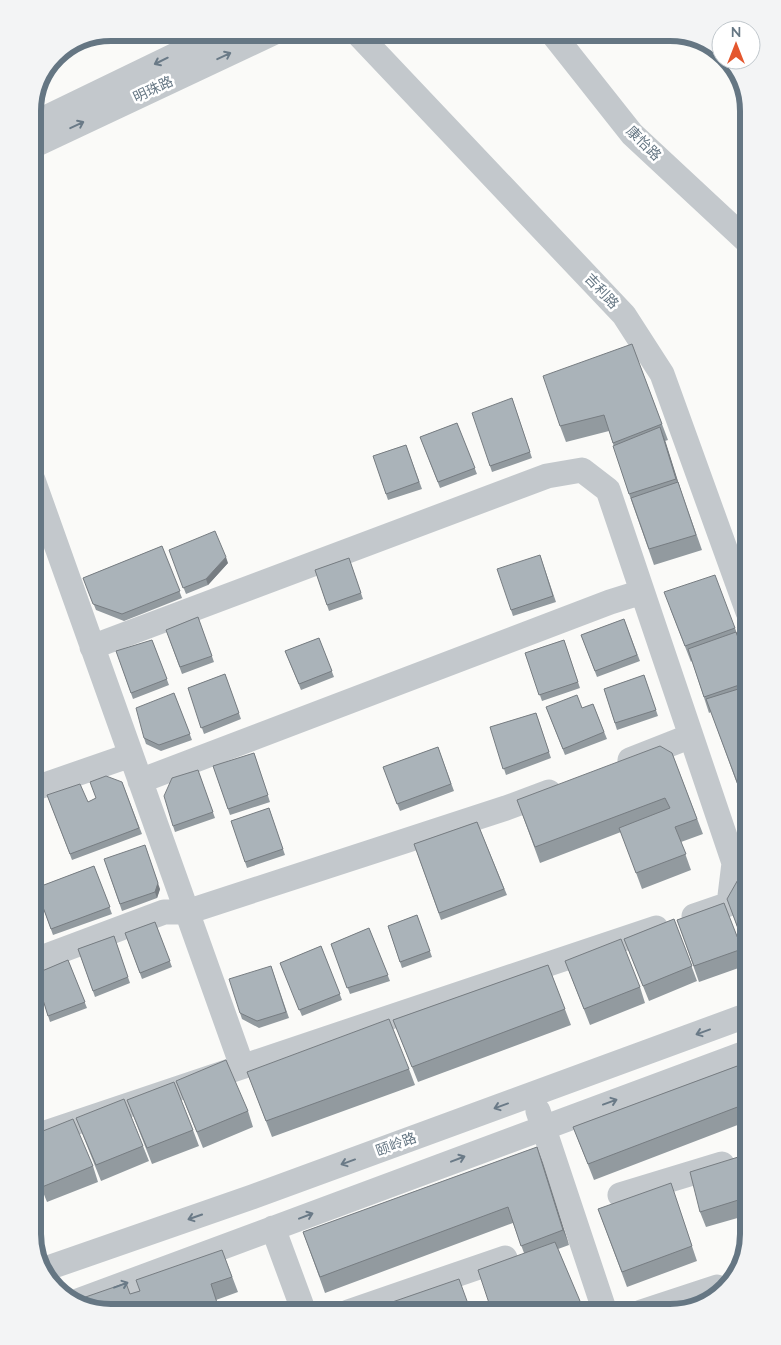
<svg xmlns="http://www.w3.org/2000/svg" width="781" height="1345" viewBox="0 0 781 1345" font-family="Mulish,'Noto Sans SC',sans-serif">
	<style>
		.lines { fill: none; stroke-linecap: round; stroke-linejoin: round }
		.minor { stroke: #c3c8cc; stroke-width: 25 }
		.wall { fill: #929a9f }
		.shaded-wall { fill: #777d82 }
		.building { fill: #aab3b9; stroke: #777d82 }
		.oneway { stroke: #6a7a87 }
		.labels { text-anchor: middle; stroke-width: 5; stroke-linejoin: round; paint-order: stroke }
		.street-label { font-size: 14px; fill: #657683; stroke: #fff }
		.rim { fill: none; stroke: #657683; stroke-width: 6 }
	</style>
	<rect width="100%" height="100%" fill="#fafaf8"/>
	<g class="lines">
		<path class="minor" d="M357,33L624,315L662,374L748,612
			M552,33L632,134L748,242
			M33,124L221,33
			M33,146L273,33
			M33,480L242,1066
			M92,647L547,476L582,470L608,490L734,863L729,904L694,916
			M630,760L691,736
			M140,781L610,602L642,592
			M33,789L131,755
			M33,961L164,912H187L506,808L549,792
			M538,1111L605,1312
			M33,1137L656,928
			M620,1195L722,1164
			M273,1228L304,1312
			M42,1270L252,1197L748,1015
			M75,1302L748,1052
			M348,1312L505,1258
			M641,1312L717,1287L723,1289"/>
	</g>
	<path class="wall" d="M632,344L668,440L665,441L678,482L702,550L654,565L629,494L609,431L566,442L560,426Z
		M512,398L532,458L492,472L490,466Z
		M457,423L477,474L440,488L420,437Z
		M406,445L422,489L388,500L373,456Z
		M162,546L182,598L124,621L96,610L83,578Z
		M169,550L228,563L208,585L186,594Z
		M540,555L556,602L513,616L511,610Z
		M349,558L363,599L329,611L315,570Z
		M670,608L735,628L748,665V814L711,712L709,713L692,661L691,662Z
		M198,617L214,662L182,674L166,630Z
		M624,619L640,661L597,677L581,635Z
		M319,638L334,677L301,690L285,651Z
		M152,640L169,685L133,699L116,651Z
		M564,640L580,688L542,701L525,653Z
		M225,674L241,719L204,734L188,688Z
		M644,675L658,716L617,730L604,689Z
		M174,693L192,740L161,751L146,744L144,738Z
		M593,704L607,739L565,755L546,707L582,708Z
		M536,713L551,758L506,775L490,727Z
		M438,747L454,791L400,811L383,767Z
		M254,753L270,802L230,815L213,766Z
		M672,753L703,834L681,842L691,870L642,889L621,832L540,863L517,800Z
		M198,770L215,818L175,832L173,826Z
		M122,782L142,834L72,860L47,795L88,802L96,798Z
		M269,808L285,855L247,868L231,821Z
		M477,822L507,895L441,920L414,844Z
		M104,859L160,889L157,898L122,911Z
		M748,862V958L733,915Z
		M94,866L112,914L53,935L36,888Z
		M724,903L747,965L699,982L677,920Z
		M417,915L432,957L402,968L388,926Z
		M674,919L697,981L649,1001L624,939Z
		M155,922L172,967L142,979L125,933Z
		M369,928L390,981L350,994L331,944Z
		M114,936L130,983L95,997L78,949Z
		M321,946L342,1000L302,1016L280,963Z
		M68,960L87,1008L50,1022L35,974Z
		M565,961L640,987L645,1003L590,1025Z
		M548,965L571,1025L418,1082L393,1020Z
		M271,966L289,1018L259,1028L242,1019L240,1013Z
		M748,1062V1121L594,1180L573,1127Z
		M409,1069L415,1085L272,1137L247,1072Z
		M176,1081L248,1111L253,1127L203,1148Z
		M127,1100L193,1130L199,1146L152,1164Z
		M76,1118L143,1146L149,1161L101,1181Z
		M33,1135L93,1166L98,1182L47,1202L33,1167Z
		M537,1147L569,1245L558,1249L584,1312H492L524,1253L513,1223L325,1293L303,1232Z
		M748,1155V1215L706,1227L700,1212Z
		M676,1199L697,1261L627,1287L598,1209Z
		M222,1250L238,1292L216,1300L130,1294L140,1291Z"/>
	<path class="shaded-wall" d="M660,427L666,443L682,494L676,479Z
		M226,557L228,563L208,585L206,579Z
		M145,845L160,889L157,898L155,892Z
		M537,1147L543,1163L569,1245L563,1230Z"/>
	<path class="building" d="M632,344L662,424L613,443L604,415L560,426L543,376Z
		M512,398L530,452L490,466L472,413Z
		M457,423L475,468L438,482L420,437Z
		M660,427L676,479L629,494L613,446Z
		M406,445L419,482L386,494L373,456Z
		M678,482L696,535L649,549L631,498Z
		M215,531L226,557L206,579L183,588L169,550Z
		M162,546L180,591L122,614L93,604L83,578Z
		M540,555L553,596L511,610L497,569Z
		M349,558L361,593L327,605L315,570Z
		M715,575L735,628L685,646L664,592Z
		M198,617L212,656L180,667L166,630Z
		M624,619L637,655L595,671L581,635Z
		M736,632L748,665V682L704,697L688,649Z
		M319,638L332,671L299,684L285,651Z
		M152,640L167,679L131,693L116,651Z
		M564,640L578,682L539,695L525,653Z
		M225,674L239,713L201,728L188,688Z
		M644,675L656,710L615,723L604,689Z
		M748,686V796L743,798L706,699Z
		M174,693L190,734L159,745L144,738L136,708Z
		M577,695L582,708L593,704L604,732L563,749L546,707Z
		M536,713L549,752L503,769L490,727Z
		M660,746L672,753L697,819L675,827L686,854L636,873L619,828L670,808L665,798L535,847L517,800Z
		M438,747L451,784L397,804L383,767Z
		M254,753L268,795L228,809L213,766Z
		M198,770L213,812L173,826L164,796L172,778Z
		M106,776L122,782L139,828L70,854L47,795L80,784L88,802L96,798L90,782Z
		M746,805H748V814Z
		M269,808L283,849L245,862L231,821Z
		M477,822L504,889L439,913L414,844Z
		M145,845L158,883L155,892L120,904L104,859Z
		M748,862V946L745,947L727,899Z
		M94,866L110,907L51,929L36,888Z
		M724,903L742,949L694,966L677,920Z
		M417,915L430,951L400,962L388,926Z
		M674,919L692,966L643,986L624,939Z
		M155,922L170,961L140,973L125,933Z
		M369,928L388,975L347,988L331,944Z
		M114,936L128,977L93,991L78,949Z
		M621,939L640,987L584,1009L565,961Z
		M321,946L340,994L299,1010L280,963Z
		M68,960L85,1002L48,1016L35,974Z
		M548,965L565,1009L412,1067L393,1020Z
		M271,966L286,1012L257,1021L240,1013L229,979Z
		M389,1019L409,1069L266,1121L247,1072Z
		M226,1060L248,1111L197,1132L176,1081Z
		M748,1062V1103L588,1164L573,1127Z
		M174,1082L193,1130L147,1148L127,1100Z
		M124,1099L143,1146L96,1165L76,1118Z
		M73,1119L93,1166L42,1187L33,1165V1135Z
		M537,1147L563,1230L521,1246L508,1207L320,1277L303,1232Z
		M748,1154V1197L700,1212L690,1172Z
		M671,1183L692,1246L622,1272L598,1209Z
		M555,1242L580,1301L550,1312H492L478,1270Z
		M222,1250L232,1277L211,1284L220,1312H106L74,1301L126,1283L130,1294L140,1291L136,1280Z
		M459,1279L471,1312H376L375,1308Z
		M704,1302V1305L674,1312Z
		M234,1309L235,1312H224Z"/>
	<defs><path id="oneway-shaft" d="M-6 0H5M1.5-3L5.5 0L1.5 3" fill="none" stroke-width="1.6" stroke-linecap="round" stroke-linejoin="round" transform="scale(1.25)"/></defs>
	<g class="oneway">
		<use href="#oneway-shaft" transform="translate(224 56) rotate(-25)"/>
		<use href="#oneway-shaft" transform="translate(161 61) rotate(154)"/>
		<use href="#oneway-shaft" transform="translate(77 125) rotate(-25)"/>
		<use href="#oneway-shaft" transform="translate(703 1032) rotate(160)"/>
		<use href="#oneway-shaft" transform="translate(610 1102) rotate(-20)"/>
		<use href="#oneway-shaft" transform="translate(501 1106) rotate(160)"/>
		<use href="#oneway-shaft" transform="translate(458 1159) rotate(-21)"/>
		<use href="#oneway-shaft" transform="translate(348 1162) rotate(160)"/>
		<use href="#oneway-shaft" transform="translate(306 1216) rotate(-21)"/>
		<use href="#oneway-shaft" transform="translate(195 1217) rotate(161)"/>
		<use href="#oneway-shaft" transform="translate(121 1285) rotate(-20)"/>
	</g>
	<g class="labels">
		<g class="street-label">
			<text transform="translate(153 89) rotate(-25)" y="5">明珠路</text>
			<text transform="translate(644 143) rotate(45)" y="5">康怡路</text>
			<text transform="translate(602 291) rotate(47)" y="5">吉利路</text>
			<text transform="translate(396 1144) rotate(-20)" y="5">颐岭路</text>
		</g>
	</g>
	<path d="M0 0H781V1345H0ZM111 41H670A70 70 0 0 1 740 111V1234A70 70 0 0 1 670 1304H111A70 70 0 0 1 41 1234V111A70 70 0 0 1 111 41Z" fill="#f3f4f5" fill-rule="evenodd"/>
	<path class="rim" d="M111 41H670A70 70 0 0 1 740 111V1234A70 70 0 0 1 670 1304H111A70 70 0 0 1 41 1234V111A70 70 0 0 1 111 41Z"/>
	<g transform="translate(736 45)"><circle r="24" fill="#ffffff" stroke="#c1c8cd"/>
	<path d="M0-4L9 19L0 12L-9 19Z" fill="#e4572e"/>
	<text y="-8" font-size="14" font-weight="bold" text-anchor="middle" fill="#657683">N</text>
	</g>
</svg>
